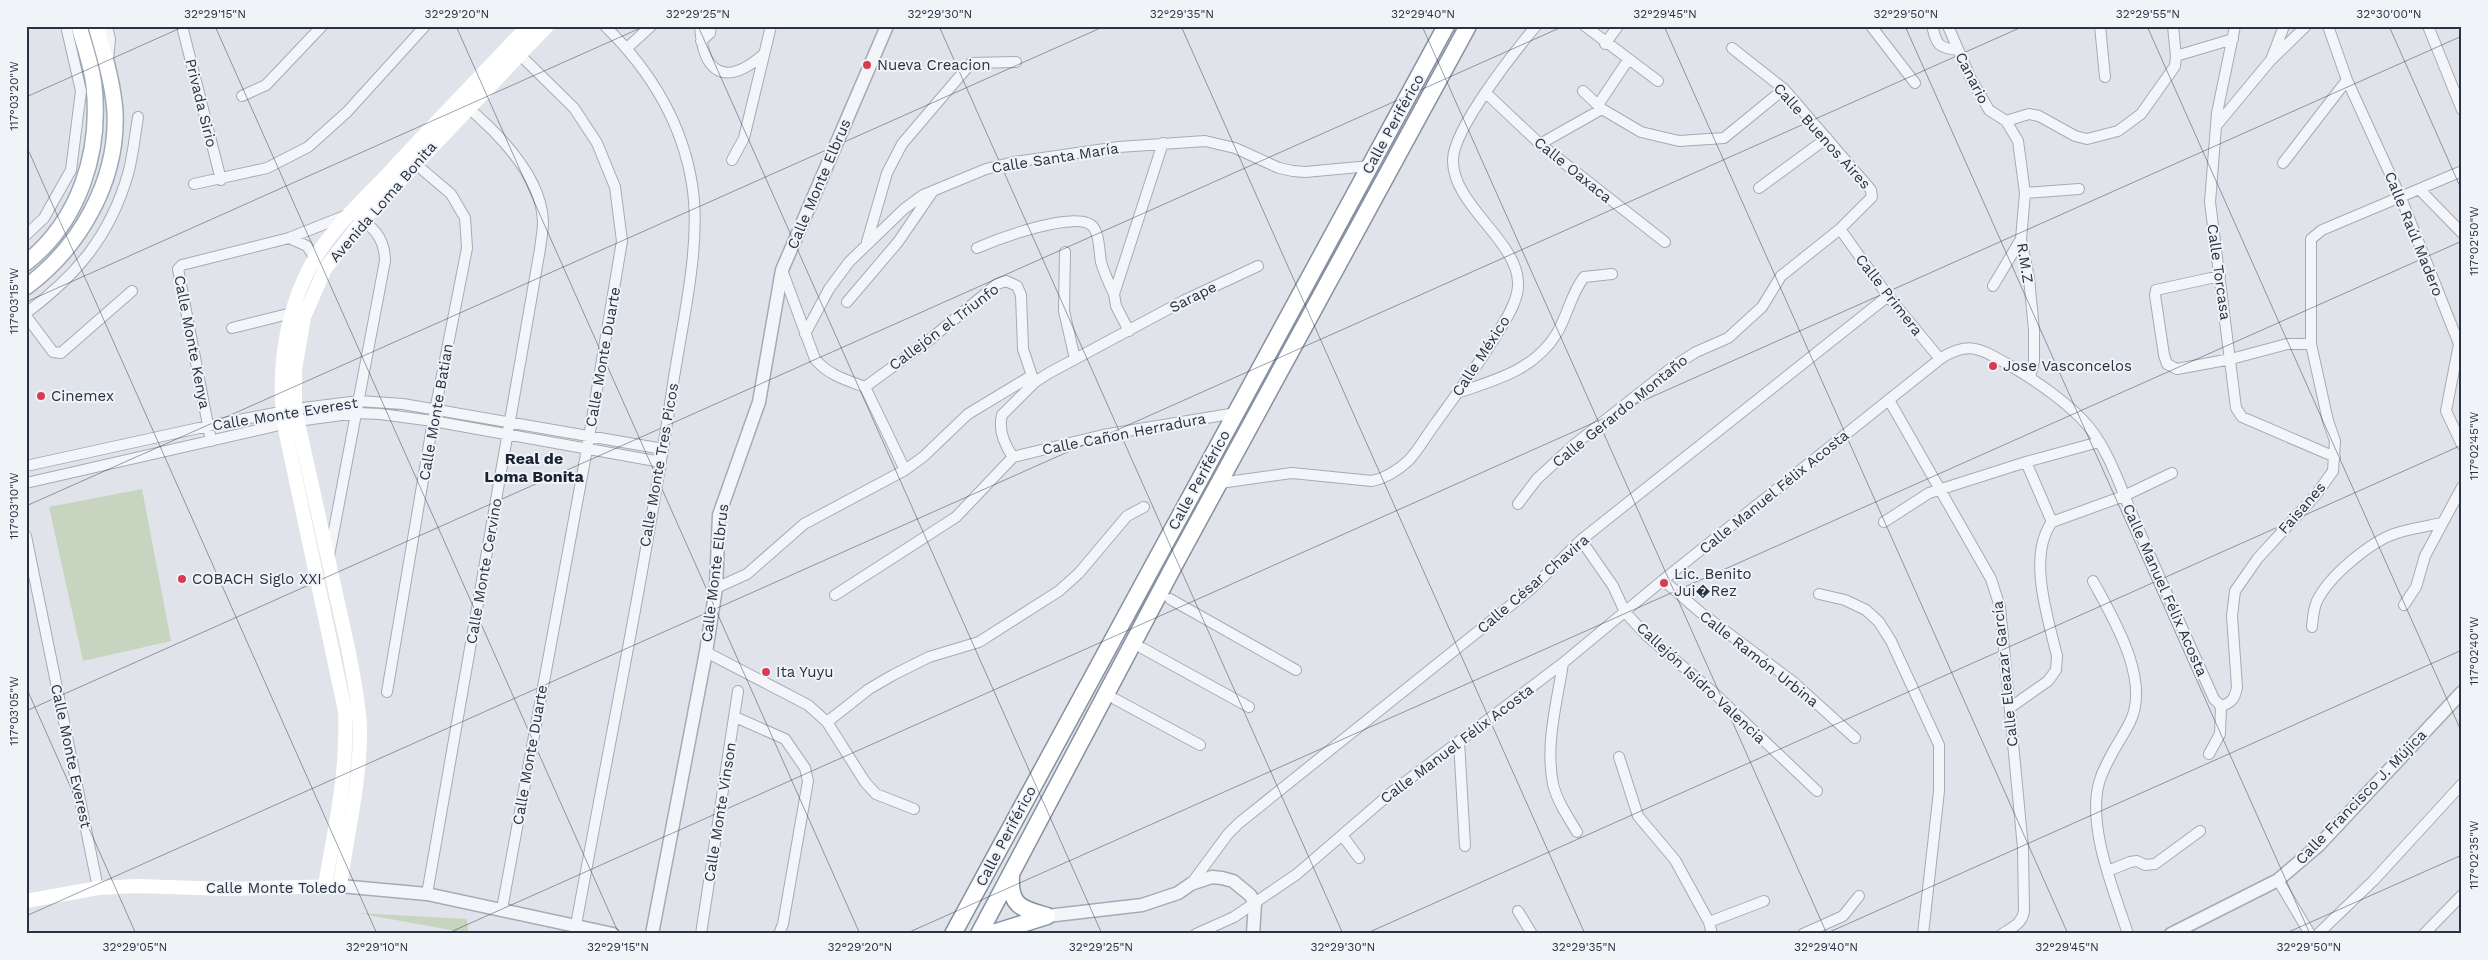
<svg xmlns="http://www.w3.org/2000/svg" width="2488" height="960" viewBox="0 0 2488 960" font-family="'Work Sans',sans-serif">
	<style>
		.green { fill: #c6d4c0 }
		.lines { fill: none; stroke-linecap: round; stroke-linejoin: round }
		.minor-casing { stroke: #a5abb5; stroke-width: 12 }
		.tertiary-casing { stroke: #a5abb5; stroke-width: 15 }
		.primary-casing { stroke: #9ea8b7; stroke-width: 18 }
		.trunk-casing { stroke: #8691a2; stroke-width: 19 }
		.minor { stroke: #f3f5f8; stroke-width: 10 }
		.tertiary { stroke: #f3f5f8; stroke-width: 12 }
		.secondary { stroke: #fff; stroke-width: 14 }
		.primary { stroke: #fff; stroke-width: 15 }
		.trunk { stroke: #fff; stroke-width: 16 }
		.ticks { fill: none; stroke: #273243; stroke-width: 1; stroke-opacity: 0.45 }
		.poi-dot { fill: #d83c55; stroke: #f0f3f7; stroke-width: 2 }
		.labels { text-anchor: middle; stroke-width: 4; stroke-linejoin: round; paint-order: stroke }
		.poi-label { font-size: 15px; fill: #273243; stroke: #f0f3f7; text-anchor: start }
		.street-label { font-size: 15px; fill: #273243; stroke: #f0f3f7 }
		.neighbourhood-label { font-size: 16px; font-weight: bold; fill: #1a2333; stroke: #f0f3f7 }
		.neatline { fill: none; stroke: #273243; stroke-width: 2 }
		.ticks-label { font-size: 12px; text-anchor: middle; fill: #273243 }
	</style>
	<rect width="100%" height="100%" fill="#e0e4ea"/>
	<path class="green" d="M142,489L171,641L83,661L49,507Z
		M357,913L467,919L468,931L473,934Z"/>
	<g class="lines">
		<defs>
			<path id="minor" d="M107,26L110,39L108,61
				M182,26L221,180
				M700,26C703,75 726,87 764,54
				M1585,26L1658,81
				M1871,26L1915,83
				M1932,26C1937,45 1938,48 1958,50
				M1948,26L1970,77L1989,110L2006,121L2018,141L2025,193L2021,239L2029,278L2034,330V361L2030,378
				M2100,26L2105,77
				M2235,26L2217,113L2210,202L2236,408L2242,417L2335,457
				M2328,26L2347,80L2401,198L2459,344L2446,411L2462,445
				M2428,26L2462,110
				M701,41L710,33L711,26
				M1605,44L1618,26
				M627,48L651,26
				M2176,56L2233,39
				M2271,60L2284,26
				M1583,91L1602,109L1641,132L1679,141L1724,138L1784,89
				M1486,93L1540,144L1665,242
				M242,96L266,85L322,26
				M1598,105L1628,60
				M2006,121L2029,114L2039,116L2075,136L2087,139L2118,131L2141,114L2175,66L2176,56L2173,26
				M2216,126L2270,61L2306,26
				M1540,144L1602,109
				M732,160L744,138L771,26
				M2283,163L2347,80
				M194,184L267,168L308,147L347,112L425,26
				M1759,188L1827,138
				M2420,190L2462,233
				M2025,193L2079,189
				M1840,229L1888,296L1940,359
				M26,235L44,218L71,170L81,91L66,26
				M289,238L307,246L315,258
				M867,242L887,173L902,144L971,63L1016,62
				M977,248C995,240 1081,207 1094,228C1100,237 1099,252 1101,262C1104,273 1109,283 1114,294
				M1065,252L1064,311L1075,359
				M782,270L815,359C828,375 846,380 865,387L905,470
				M2220,276L2156,290L2155,295L2164,355L2167,364L2177,369L2231,359L2287,344H2311
				M1993,286L2021,239
				M847,302L898,242L933,191
				M26,313C77,275 110,236 128,174C133,156 135,135 138,117
				M26,316L53,352L61,353L132,291
				M232,328L292,313
				M1129,331L1116,306L1114,294L1163,143
				M805,334L829,289L849,262L904,209L923,195L986,169L1014,162L1119,147L1205,141L1235,148L1279,168L1293,171L1305,172L1370,166
				M865,387L928,341L997,284L1006,281L1017,286L1021,295L1023,349L1034,382
				M1457,393C1495,380 1535,370 1557,333C1568,314 1571,294 1584,277L1612,274
				M1889,400L1991,579L2000,607L2023,848L2024,911C2022,924 2013,927 2002,934
				M211,441L178,269L182,265L289,238L352,213C371,225 385,236 385,261L329,556
				M1013,457C1004,444 998,430 1002,415L1035,382L1049,373L1185,300L1258,266
				M1013,457L1103,435L1236,413
				M2026,462L2052,522
				M26,466L208,426L295,409L359,401L403,404L663,449
				M26,483L297,421L357,413L380,414L433,421L661,462
				M1220,483L1292,473L1372,481C1386,478 1397,471 1408,461C1418,451 1426,436 1435,424C1458,392 1483,359 1503,324C1510,313 1519,295 1518,282C1517,241 1452,204 1453,160C1453,129 1515,51 1536,26
				M1518,504L1537,479L1575,444L1674,366L1696,352L1728,338L1762,307L1781,276L1840,229L1872,197L1871,190L1784,89L1732,48
				M1884,522L1929,493L2026,462L2099,442
				M26,536L98,888
				M1581,540L1613,586L1625,612L1647,636L1713,692L1817,791
				M1663,580L1700,612L1792,681L1855,738
				M2093,581C2113,618 2151,680 2130,722C2120,742 2105,761 2099,783C2087,827 2114,891 2128,934
				M716,588L747,574L804,524L905,470L923,457L968,414L1031,376
				M1819,594L1845,600L1866,610L1879,622L1891,641L1939,745V791L1923,934
				M835,595L956,517L1013,457
				M1170,599L1296,670
				M2404,605L2416,587L2425,556L2462,487
				M2312,627C2313,618 2313,610 2317,601C2329,576 2371,541 2397,533C2412,528 2428,526 2442,523
				M1142,648L1249,707
				M706,652L808,705L827,722L865,782L876,794L914,809
				M1563,663C1557,703 1545,744 1553,784C1557,801 1568,817 1577,832
				M387,692L433,421L467,248L465,218L451,194L411,160
				M1115,699L1200,745
				M2221,706C2232,703 2235,698 2237,687L2232,616L2235,591L2258,558L2315,496L2333,471L2335,441L2328,421L2311,344V239L2322,230L2462,171
				M2011,707L2048,681L2056,670L2057,656C2048,618 2027,556 2052,522L2124,496L2172,473
				M735,717L785,739L805,768L808,781L783,924L779,934
				M827,722L869,689L893,675L929,657L979,642L1059,591L1079,573L1127,516L1144,507
				M1459,741L1465,846
				M2209,754L2220,734L2221,706
				M1619,757L1638,816L1675,860L1709,922L1712,934
				M1342,835L1359,858
				M2108,871L2130,862L2137,861L2145,865L2155,864L2200,831
				M2278,880L2310,934
				M1191,884L1228,834L1239,823L1531,589L1581,540L1888,296
				M427,894L540,249C541,240 543,231 543,222C542,177 497,132 465,105
				M502,909L587,449L622,241L615,187L597,143L574,108L516,51
				M1518,911L1532,934
				M1709,922L1764,901
				M576,925C609,745 646,565 673,384C682,323 702,244 692,184C682,122 649,69 605,26
				M701,934L738,691
				M1196,934L1234,917L1297,874L1392,792L1563,663L1663,580L1940,359C1969,340 1981,349 2009,365C2035,380 2070,404 2089,427C2110,453 2121,489 2134,519C2160,579 2187,639 2214,699L2221,706
				M1803,934L1843,916L1859,896
				M2318,934L2374,880L2462,784
				M2424,934L2462,895"/>
			<path id="tertiary" d="M340,886L427,894L613,934
				M1047,916L1142,905L1178,893L1191,884L1212,877L1222,878L1233,881L1250,895L1255,903L1253,934
				M652,934L706,652L716,588L719,515L759,402L782,270L887,26
				M2171,934L2278,880L2319,845L2462,692"/>
			<path id="primary" d="M26,263C80,220 101,152 94,86C92,66 84,45 79,26
				M26,287C80,247 118,181 115,112C113,83 104,54 96,26"/>
			<path id="trunk" d="M1011,876C1009,906 1022,909 1047,916
				M953,934L1446,26
				M979,934L1177,560L1468,26
				M990,934L1047,916"/>
		</defs>
		<use href="#minor" class="minor-casing"/>
		<use href="#tertiary" class="tertiary-casing"/>
		<use href="#primary" class="primary-casing"/>
		<use href="#trunk" class="trunk-casing"/>
		<use href="#minor" class="minor"/>
		<use href="#tertiary" class="tertiary"/>
		<path class="secondary" d="M325,885C335,828 348,770 345,711L284,424C277,367 286,308 315,258C333,228 362,201 387,175C433,125 481,76 528,26
			M26,901L98,888L137,886L228,889L340,886C347,834 361,780 360,727C359,701 353,674 348,648L295,409V370L304,317L325,269L363,220L547,26"/>
		<use href="#primary" class="primary"/>
		<use href="#trunk" class="trunk"/>
	</g>
	<path class="ticks" d="M215,26L619,934M456,26L860,934M698,26L1102,934M939,26L1343,934M1181,26L1585,934M1422,26L1827,934M1664,26L2068,934M1905,26L2310,934M2147,26L2462,733M2389,26L2462,191M26,97L185,26M26,145L377,934M26,302L645,26M26,506L1105,26M26,687L136,934M26,711L1564,26M26,916L2024,26M446,934L2462,36M905,934L2462,241M1365,934L2462,445M1825,934L2462,650M2284,934L2462,855"/>
	<g class="poi-dot">
		<circle cx="867" cy="65" r="5"/>
		<circle cx="1993" cy="366" r="5"/>
		<circle cx="41" cy="396" r="5"/>
		<circle cx="182" cy="579" r="5"/>
		<circle cx="1664" cy="583" r="5"/>
		<circle cx="766" cy="672" r="5"/>
	</g>
	<g class="labels">
		<g class="poi-label">
			<text x="877" y="70">Nueva Creacion</text>
			<text x="2003" y="371">Jose Vasconcelos</text>
			<text x="51" y="401">Cinemex</text>
			<text x="1674" y="579">Lic. Benito<tspan x="1674" dy="17">Jui�Rez</tspan></text>
			<text x="192" y="584">COBACH Siglo XXI</text>
			<text x="776" y="677">Ita Yuyu</text>
		</g>
		<g class="street-label">
			<text transform="translate(1972 78) rotate(63)" y="5">Canario</text>
			<text transform="translate(201 103) rotate(76)" y="5">Privada Sirio</text>
			<text transform="translate(1393 124) rotate(-61)" y="5">Calle Periférico</text>
			<text transform="translate(1822 136) rotate(48)" y="5">Calle Buenos Aires</text>
			<text transform="translate(1055 158) rotate(-9)" y="5">Calle Santa María</text>
			<text transform="translate(1573 170) rotate(39)" y="5">Calle Oaxaca</text>
			<text transform="translate(819 184) rotate(-67)" y="5">Calle Monte Elbrus</text>
			<text transform="translate(383 202) rotate(-49)" y="5">Avenida Loma Bonita</text>
			<text transform="translate(2414 234) rotate(68)" y="5">Calle Raúl Madero</text>
			<text transform="translate(2025 263) rotate(81)" y="5">R.M.Z</text>
			<text transform="translate(2219 272) rotate(82)" y="5">Calle Torcasa</text>
			<text transform="translate(1889 295) rotate(52)" y="5">Calle Primera</text>
			<text transform="translate(1193 297) rotate(-27)" y="5">Sarape</text>
			<text transform="translate(944 327) rotate(-37)" y="5">Callejón el Triunfo</text>
			<text transform="translate(192 342) rotate(79)" y="5">Calle Monte Kenya</text>
			<text transform="translate(1481 356) rotate(-57)" y="5">Calle México</text>
			<text transform="translate(603 357) rotate(-80)" y="5">Calle Monte Duarte</text>
			<text transform="translate(1620 411) rotate(-39)" y="5">Calle Gerardo Montaño</text>
			<text transform="translate(436 412) rotate(-80)" y="5">Calle Monte Batian</text>
			<text transform="translate(285 414) rotate(-9)" y="5">Calle Monte Everest</text>
			<text transform="translate(1124 434) rotate(-11)" y="5">Calle Cañon Herradura</text>
			<text transform="translate(659 465) rotate(-80)" y="5">Calle Monte Tres Picos</text>
			<text transform="translate(1199 480) rotate(-61)" y="5">Calle Periférico</text>
			<text transform="translate(1774 492) rotate(-39)" y="5">Calle Manuel Félix Acosta</text>
			<text transform="translate(2302 508) rotate(-49)" y="5">Faisanes</text>
			<text transform="translate(484 571) rotate(-80)" y="5">Calle Monte Cervino</text>
			<text transform="translate(715 573) rotate(-83)" y="5">Calle Monte Elbrus</text>
			<text transform="translate(1533 584) rotate(-41)" y="5">Calle César Chavira</text>
			<text transform="translate(2165 590) rotate(66)" y="5">Calle Manuel Félix Acosta</text>
			<text transform="translate(1759 659) rotate(38)" y="5">Calle Ramón Urbina</text>
			<text transform="translate(2005 674) rotate(-96)" y="5">Calle Eleazar García</text>
			<text transform="translate(1701 683) rotate(43)" y="5">Callejón Isidro Valencia</text>
			<text transform="translate(1457 744) rotate(-37)" y="5">Calle Manuel Félix Acosta</text>
			<text transform="translate(530 755) rotate(-80)" y="5">Calle Monte Duarte</text>
			<text transform="translate(71 756) rotate(78)" y="5">Calle Monte Everest</text>
			<text transform="translate(2361 797) rotate(-46)" y="5">Calle Francisco J. Mújica</text>
			<text transform="translate(720 812) rotate(-81)" y="5">Calle Monte Vinson</text>
			<text transform="translate(1006 836) rotate(-62)" y="5">Calle Periférico</text>
			<text x="276" y="893">Calle Monte Toledo</text>
		</g>
		<g class="neighbourhood-label">
			<text x="534" y="464">Real de<tspan x="534" dy="18">Loma Bonita</tspan></text>
		</g>
	</g>
	<rect width="2488" height="960" fill="none" stroke="#f0f3f7" stroke-width="55"/>
	<rect x="28" y="28" width="2432" height="904" class="neatline"/>
	<g class="ticks-label">
		<text x="215" y="18">32°29'15"N</text>
		<text x="457" y="18">32°29'20"N</text>
		<text x="698" y="18">32°29'25"N</text>
		<text x="940" y="18">32°29'30"N</text>
		<text x="1182" y="18">32°29'35"N</text>
		<text x="1423" y="18">32°29'40"N</text>
		<text x="1665" y="18">32°29'45"N</text>
		<text x="1906" y="18">32°29'50"N</text>
		<text x="2148" y="18">32°29'55"N</text>
		<text x="2389" y="18">32°30'00"N</text>
		<text transform="translate(14 96) rotate(-90)" y="4">117°03'20"W</text>
		<text transform="translate(2474 241) rotate(-90)" y="4">117°02'50"W</text>
		<text transform="translate(14 301) rotate(-90)" y="4">117°03'15"W</text>
		<text transform="translate(2474 446) rotate(-90)" y="4">117°02'45"W</text>
		<text transform="translate(14 506) rotate(-90)" y="4">117°03'10"W</text>
		<text transform="translate(2474 651) rotate(-90)" y="4">117°02'40"W</text>
		<text transform="translate(14 711) rotate(-90)" y="4">117°03'05"W</text>
		<text transform="translate(2474 855) rotate(-90)" y="4">117°02'35"W</text>
		<text x="135" y="951">32°29'05"N</text>
		<text x="377" y="951">32°29'10"N</text>
		<text x="618" y="951">32°29'15"N</text>
		<text x="860" y="951">32°29'20"N</text>
		<text x="1101" y="951">32°29'25"N</text>
		<text x="1343" y="951">32°29'30"N</text>
		<text x="1584" y="951">32°29'35"N</text>
		<text x="1826" y="951">32°29'40"N</text>
		<text x="2067" y="951">32°29'45"N</text>
		<text x="2309" y="951">32°29'50"N</text>
	</g>
</svg>
